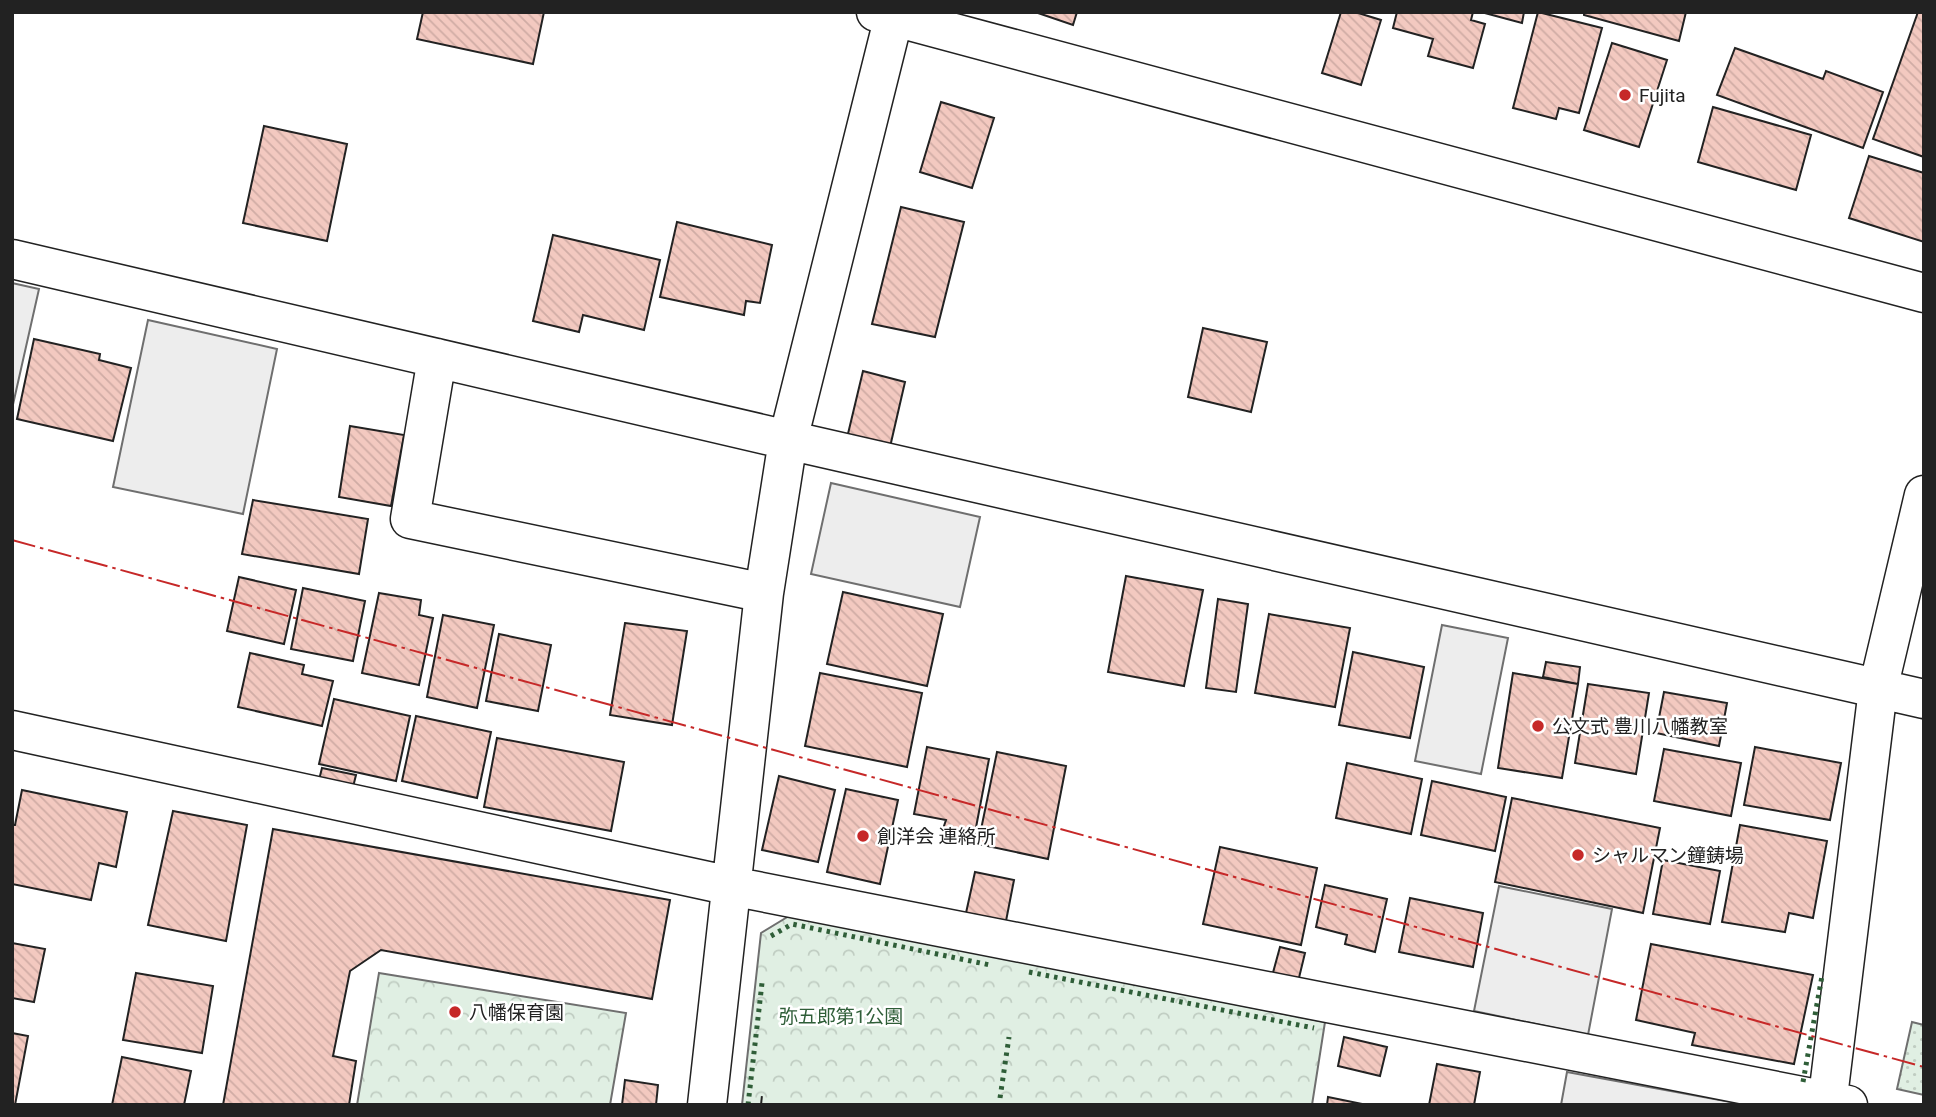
<svg xmlns="http://www.w3.org/2000/svg" width="1936" height="1117" viewBox="0 0 1936 1117" font-family="Roboto,'Noto Sans JP',sans-serif">
	<style>
		.grass { fill: url(#grass-dots); stroke: #6f6f6f; stroke-width: 2 }
		.park { fill: url(#park-crowns); stroke: #6f6f6f; stroke-width: 2 }
		.parking { fill: #ededed; stroke: #6f6f6f; stroke-width: 2 }
		.building { fill: url(#building-back-hatch); stroke: #222; stroke-width: 2 }
		.lines { fill: none; stroke-linecap: round; stroke-linejoin: round }
		.minor-casing { stroke: #222; stroke-width: 41 }
		.minor { stroke: #fff; stroke-width: 38 }
		.hedge { stroke: #2f5e38; stroke-width: 5; stroke-dasharray: 3.5 5; stroke-linecap: butt }
		.fence { stroke: #222; stroke-width: 2; stroke-dasharray: 9 3.5; stroke-linecap: butt }
		.power { stroke: #c62828; stroke-width: 2; stroke-dasharray: 24 5 3.5 5; stroke-linecap: butt }
		.poi-dot { fill: #c62828; stroke: #fff; stroke-width: 2.5 }
		.labels { text-anchor: middle; stroke-width: 5; stroke-linejoin: round; paint-order: stroke }
		.poi-label { font-size: 19px; fill: #222; stroke: #fff; text-anchor: start }
		.park-label { font-size: 19px; fill: #2f5e38; stroke: #fff }
	</style>
	<defs>
		<pattern id="grass-dots" width="8" height="8" patternUnits="userSpaceOnUse" patternTransform="scale(1.75)"><rect width="8" height="8" fill="#e0efe3"/><path d="M2 2h.1M6 6h.1" fill="none" stroke="#c0cdc2" stroke-width="1.8" stroke-linecap="round"/></pattern>
		<pattern id="park-crowns" width="20" height="18" patternUnits="userSpaceOnUse" patternTransform="scale(1.75)"><rect width="20" height="18" fill="#e0efe3"/><path d="M2 6a3 3 0 1 1 6 0M12 15a3 3 0 1 1 6 0" fill="none" stroke="#c0cdc2"/></pattern>
		<pattern id="building-back-hatch" width="6" height="6" patternUnits="userSpaceOnUse" patternTransform="scale(1.75)"><rect width="6" height="6" fill="#f3c9c0"/><path d="M-1 5l2 2M0 0l6 6M5-1l2 2" fill="none" stroke="#d0aca5"/></pattern>
	</defs>
	<rect width="100%" height="100%" fill="#fff"/>
	<path class="grass" d="M1912,1022L1924,1025V1095L1897,1089Z"/>
	<path class="park" d="M789,916L1325,1022L1312,1105H742L761,933Z
		M379,973L626,1013L610,1105H357Z"/>
	<path class="parking" d="M12,283L39,289L12,409Z
		M148,320L277,349L243,514L113,487Z
		M831,483L980,517L960,607L811,574Z
		M1442,625L1508,638L1481,774L1415,761Z
		M1499,886L1612,909L1588,1035L1474,1011Z
		M1567,1072L1747,1105H1561Z"/>
	<path class="building" d="M423,12H544L533,64L417,39Z
		M1035,12H1077L1073,25Z
		M1341,12H1355L1381,20L1361,85L1322,73Z
		M1397,12H1473L1471,20L1485,24L1473,68L1428,56L1433,39L1393,28Z
		M1481,12H1524L1522,23Z
		M1538,12L1602,28L1579,113L1559,108L1556,119L1513,108Z
		M1584,12H1686L1679,41L1584,15Z
		M1918,12H1924V157L1873,139Z
		M1612,43L1667,60L1639,147L1584,130Z
		M1735,48L1823,79L1826,71L1883,92L1863,148L1717,95Z
		M941,102L994,118L972,188L920,172Z
		M1713,107L1811,135L1796,190L1698,162Z
		M264,126L347,144L327,241L243,223Z
		M1869,156L1924,173V242L1849,218Z
		M901,207L964,222L935,337L872,324Z
		M677,222L772,245L760,303L746,301L744,315L660,297Z
		M553,235L660,260L644,330L583,315L579,332L533,321Z
		M1203,328L1267,342L1251,412L1188,397Z
		M34,339L100,354L99,360L131,368L113,441L17,419Z
		M863,371L905,382L890,447L847,438Z
		M350,426L404,435L391,506L339,497Z
		M253,500L368,519L359,574L242,554Z
		M1126,576L1203,590L1184,686L1108,672Z
		M239,577L296,590L284,644L227,631Z
		M303,588L365,601L353,661L291,649Z
		M843,592L943,614L927,686L827,664Z
		M379,593L421,600L419,615L433,618L419,685L362,673Z
		M1218,599L1248,604L1236,692L1206,688Z
		M1269,614L1350,628L1335,707L1255,693Z
		M443,615L494,625L477,708L427,697Z
		M625,623L687,631L672,725L610,715Z
		M499,634L551,645L538,711L486,701Z
		M1353,652L1424,667L1410,738L1339,725Z
		M250,653L304,665L302,674L333,681L322,726L238,707Z
		M1546,662L1580,667L1578,684L1543,677Z
		M820,673L922,693L907,767L805,746Z
		M1513,673L1578,684L1562,778L1498,768Z
		M1588,684L1649,693L1636,774L1575,763Z
		M1664,692L1727,703L1719,746L1656,733Z
		M334,699L410,716L396,781L319,764Z
		M416,716L491,732L477,798L402,781Z
		M497,738L624,762L611,831L484,807Z
		M927,747L989,759L974,838L942,832L946,820L914,814Z
		M1755,747L1841,763L1830,820L1744,805Z
		M1664,749L1741,763L1731,816L1654,801Z
		M997,752L1066,766L1048,859L978,844Z
		M1347,763L1422,779L1411,834L1336,818Z
		M322,768L356,775L352,791L318,784Z
		M779,776L835,790L818,862L762,850Z
		M1432,781L1506,797L1495,851L1421,835Z
		M846,789L898,800L880,884L827,872Z
		M22,790L127,812L116,867L99,863L91,900L12,884V825H15Z
		M1512,798L1660,828L1643,913L1495,882Z
		M173,811L247,825L226,941L148,925Z
		M1740,825L1827,841L1813,918L1789,913L1785,932L1722,922Z
		M273,829L670,900L652,999L381,950L350,971L333,1056L356,1061L349,1105H223Z
		M1220,847L1317,868L1301,945L1203,924Z
		M1663,860L1720,871L1710,924L1653,914Z
		M975,872L1014,880L1006,921L966,913Z
		M1325,885L1387,899L1375,952L1345,944L1347,935L1316,927Z
		M1410,898L1483,913L1473,967L1399,952Z
		M12,943L45,949L34,1002L12,998Z
		M1651,944L1813,975L1794,1064L1692,1045L1695,1033L1636,1020Z
		M1280,947L1305,953L1297,986L1271,980Z
		M136,973L213,986L202,1053L123,1040Z
		M12,1033L28,1036L15,1105H12Z
		M1344,1037L1387,1047L1380,1076L1338,1066Z
		M122,1057L191,1071L184,1105H112Z
		M1437,1064L1480,1072L1474,1105H1429Z
		M625,1080L658,1085L656,1105H622Z
		M1328,1097L1367,1105H1327Z"/>
	<g class="lines">
		<defs>
			<path id="minor" d="M876,12L1924,293
				M12,259L788,440L1924,699
				M437,358L410,519L764,593
				M12,730L731,886L1848,1105
				M707,1105L764,593L788,440L895,12
				M1827,1105L1878,689L1924,495"/>
		</defs>
		<use href="#minor" class="minor-casing"/>
		<use href="#minor" class="minor"/>
		<path class="hedge" d="M771,936L792,924L990,965
			M1029,972L1314,1028
			M1803,1082L1822,976
			M1000,1098L1009,1037
			M748,1105L762,983"/>
		<path class="fence" d="M761,1105L762,1095"/>
		<path class="power" d="M12,540L1924,1067"/>
	</g>
	<g class="poi-dot">
		<circle cx="1625" cy="95" r="7"/>
		<circle cx="1538" cy="726" r="7"/>
		<circle cx="863" cy="836" r="7"/>
		<circle cx="1578" cy="855" r="7"/>
		<circle cx="455" cy="1012" r="7"/>
	</g>
	<g class="labels">
		<g class="poi-label">
			<text x="1639" y="102">Fujita</text>
			<text x="1552" y="733">公文式 豊川八幡教室</text>
			<text x="877" y="843">創洋会 連絡所</text>
			<text x="1592" y="862">シャルマン鐘鋳場</text>
			<text x="469" y="1019">八幡保育園</text>
		</g>
		<g class="park-label">
			<text x="841" y="1023">弥五郎第1公園</text>
		</g>
	</g>
	<rect width="1936" height="1117" fill="none" stroke="#222222" stroke-width="28"/>
</svg>
